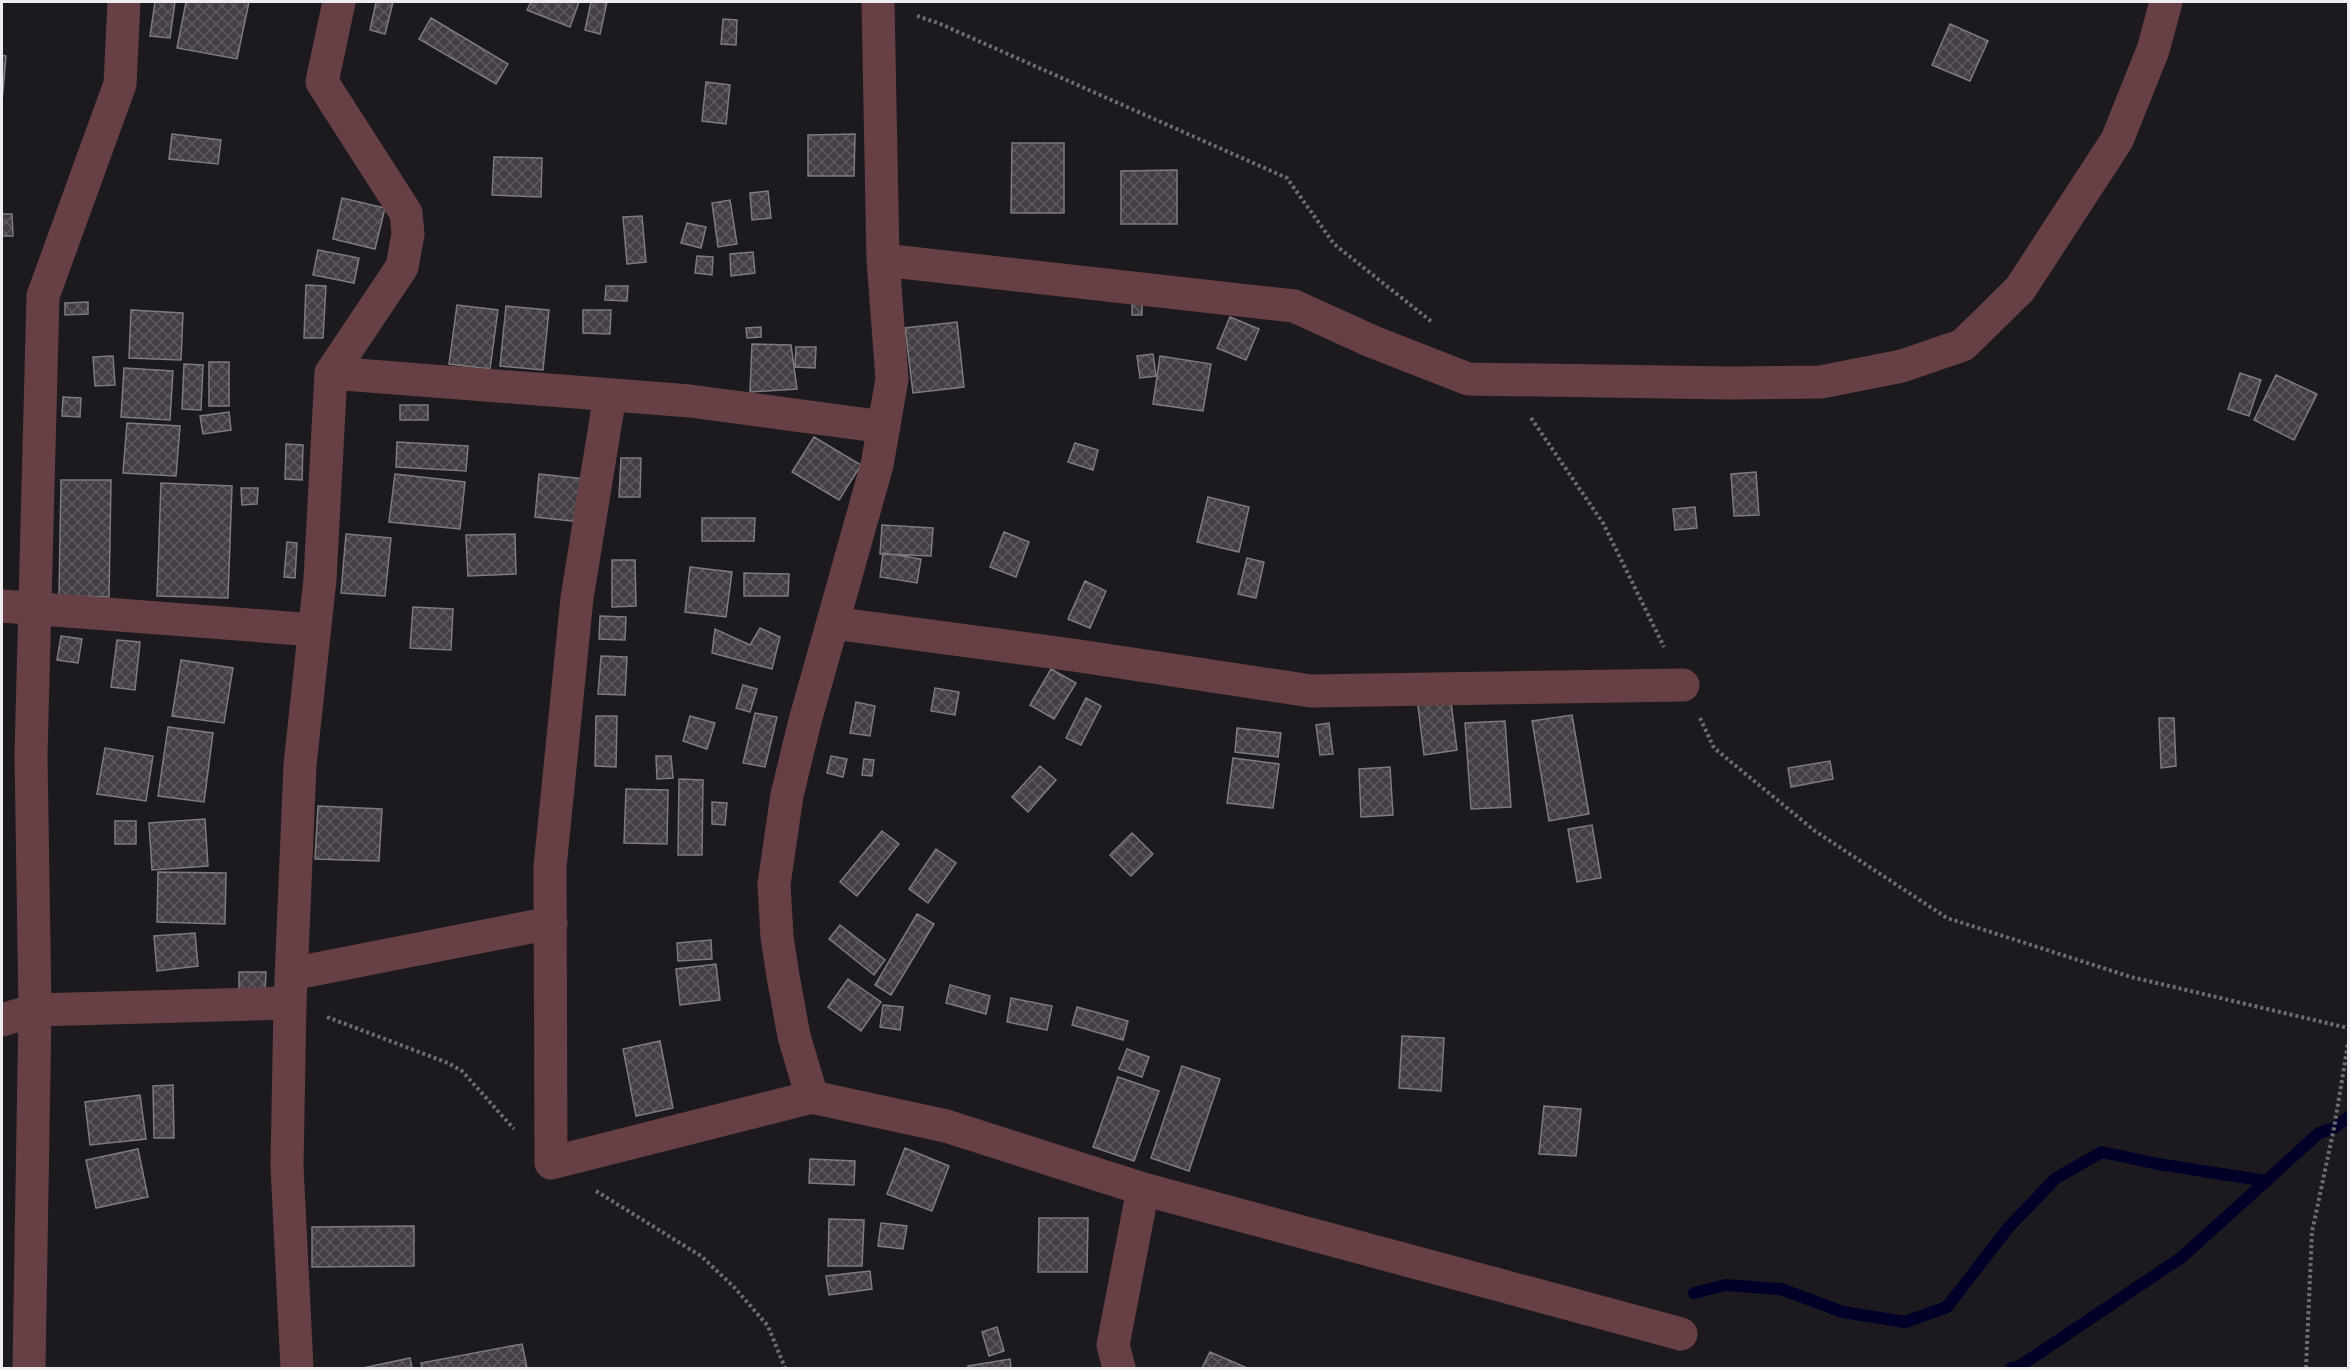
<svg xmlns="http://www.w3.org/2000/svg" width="2350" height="1370" viewBox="0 0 2350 1370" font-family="Bitter,serif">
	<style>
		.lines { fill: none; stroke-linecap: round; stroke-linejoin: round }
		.stream { stroke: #000029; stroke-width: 12 }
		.building { fill: url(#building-cross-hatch); stroke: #7e7a80; stroke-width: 1.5 }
		.path { stroke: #6e6c70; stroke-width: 4; stroke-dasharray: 3 3; stroke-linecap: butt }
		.street { stroke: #674046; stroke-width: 33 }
	</style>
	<defs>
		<pattern id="building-cross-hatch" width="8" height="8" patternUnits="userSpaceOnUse" patternTransform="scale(1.5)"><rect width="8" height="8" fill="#423e44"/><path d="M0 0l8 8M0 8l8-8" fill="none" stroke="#5e5a5f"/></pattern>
	</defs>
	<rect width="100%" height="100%" fill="#1d1a1f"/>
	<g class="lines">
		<path class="stream" d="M1694,1293L1725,1285L1781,1289L1843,1312L1905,1322L1947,1307L2008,1228L2056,1178L2102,1152L2158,1164L2267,1181
			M2011,1368L2020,1366L2182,1257L2319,1133L2334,1128L2348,1117"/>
	</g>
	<path class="building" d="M155,2H175L170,38L150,36Z
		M186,2H249L237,59L177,48Z
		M376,2H393L385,34L370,30Z
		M531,2H579L570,27L527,10Z
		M591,2H607L600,34L585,30Z
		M431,18L508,64L496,84L419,39Z
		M723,19L737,20L736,45L721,44Z
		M1950,24L1988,41L1970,81L1932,65Z
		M2,55L6,56L2,102Z
		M706,82L730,85L726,124L702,121Z
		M172,134L221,140L218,164L169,159Z
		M855,134L854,176H808V135Z
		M1012,143H1064V213H1011Z
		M494,157L542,158L541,197L492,195Z
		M1177,170V224H1121V171Z
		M768,191L771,218L752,220L750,193Z
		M342,198L385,208L375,249L333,239Z
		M730,200L737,244L718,247L712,203Z
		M2,214H12L13,236H2Z
		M642,216L646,262L627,264L623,217Z
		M687,223L706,227L701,248L681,243Z
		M318,250L359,258L354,283L313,275Z
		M753,252L755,273L731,276L730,254Z
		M697,256L713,257L712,275L695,273Z
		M306,285L326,286L323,338H304Z
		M606,286H628L627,301L605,300Z
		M88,302V314L65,315V303Z
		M1132,303H1142V315H1132Z
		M457,305L498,310L490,369L449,364Z
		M506,306L549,310L543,370L500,366Z
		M131,310L183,313L181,360L129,358Z
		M583,310H611L610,334L583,333Z
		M1230,317L1259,329L1246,360L1217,348Z
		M957,322L964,387L913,393L905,328Z
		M761,327V337L747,338L746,328Z
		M752,344L791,345L797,389L750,392Z
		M796,347H816L815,368L795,367Z
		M1153,354L1156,376L1140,378L1137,356Z
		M113,356L115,385L95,386L93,357Z
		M1160,356L1211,364L1203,411L1153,404Z
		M209,362H229V406H209Z
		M184,364L203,365L201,410L182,409Z
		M124,368L173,371L170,420L121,417Z
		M2240,373L2261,380L2249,416L2228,409Z
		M2276,375L2317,394L2294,440L2254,420Z
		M63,397L81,398L80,417L62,416Z
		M400,405H428V420H400Z
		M229,412L231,430L203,434L200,416Z
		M127,423L180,426L176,476L123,473Z
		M814,437L861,465L839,500L792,472Z
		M397,442L468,446L466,471L396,467Z
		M1075,443L1098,450L1093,470L1068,462Z
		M286,444L303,445L302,480L285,479Z
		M621,458H641L640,497H619Z
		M1756,472L1759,515L1734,516L1731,474Z
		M395,474L465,482L460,529L389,522Z
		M539,474L585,479L581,522L535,517Z
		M61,480H111L109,597L59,596Z
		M161,483L232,486L228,598L157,596Z
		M241,488H258L257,504L242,505Z
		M1208,497L1249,507L1239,552L1197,542Z
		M1695,507L1697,528L1675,530L1673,509Z
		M702,518H755L754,541H702Z
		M882,525L933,528L931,556L880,554Z
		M1004,532L1029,542L1016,577L990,567Z
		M346,534L391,538L385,596L341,593Z
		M515,534L516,574L468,576L466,535Z
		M287,542L297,543L295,578L284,577Z
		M883,553L921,559L917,583L880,577Z
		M1247,558L1264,562L1256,598L1238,594Z
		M612,560H635L636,606L612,607Z
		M690,567L732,572L726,617L685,612Z
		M744,573L789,574L788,596H744Z
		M1085,581L1106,591L1090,628L1068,619Z
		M413,607L453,609L451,650L410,648Z
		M600,616L626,617L625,640L599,639Z
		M760,628L780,637L772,669L712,653L715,629L750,645Z
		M61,636L82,639L78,663L57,660Z
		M117,640L140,642L135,690L111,687Z
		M601,656L627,657L625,695L598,694Z
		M181,660L233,668L224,723L172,716Z
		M1051,669L1076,683L1054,719L1030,705Z
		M743,685L757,689L750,712L736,708Z
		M935,688L959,692L955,715L931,711Z
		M1450,694L1457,750L1424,755L1417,698Z
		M1086,698L1101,706L1081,745L1066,738Z
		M856,702L875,706L870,736L850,733Z
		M755,713L777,717L765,767L743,763Z
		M1572,715L1589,814L1549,821L1532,721Z
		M596,716H617L616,767L595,766Z
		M690,716L715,723L707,749L683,741Z
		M2159,718H2174L2176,766L2161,768Z
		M1505,721L1511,807L1471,809L1465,723Z
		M1329,723L1333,754L1320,755L1316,725Z
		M168,727L213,733L204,802L158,796Z
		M1237,728L1281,733L1278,757L1235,752Z
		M105,748L153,756L146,801L97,794Z
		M656,756H671L673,778L657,779Z
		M831,756L847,759L843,777L827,773Z
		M1233,758L1279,764L1273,808L1227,803Z
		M864,759L874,760L872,776L862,775Z
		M1830,761L1833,779L1791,787L1788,768Z
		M1040,766L1056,780L1028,812L1012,797Z
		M1390,767L1393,815L1361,817L1359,769Z
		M679,779L703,780L702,855H678Z
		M626,789L668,790L667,844L624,843Z
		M712,802L727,803L725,825L712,824Z
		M318,806L382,809L379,861L315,859Z
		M205,819L208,866L152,870L149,823Z
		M115,821H136V844H115Z
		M1592,825L1601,878L1577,882L1568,829Z
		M882,831L899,844L857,896L840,882Z
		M1132,833L1153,854L1131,876L1110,855Z
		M936,849L956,863L928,903L909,889Z
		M158,872L226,873L225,924L157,922Z
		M917,914L934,924L891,995L875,985Z
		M840,925L885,960L874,975L829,939Z
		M195,933L198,966L157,971L154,936Z
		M711,940L712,959L678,961L677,943Z
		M716,964L720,1000L680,1005L676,969Z
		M239,972H266L265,994L239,993Z
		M848,979L881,1002L861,1031L828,1007Z
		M950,985L990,996L986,1014L946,1003Z
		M1011,998L1052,1006L1047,1030L1007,1022Z
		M883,1005L903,1007L900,1030L880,1027Z
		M1077,1007L1128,1021L1123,1040L1072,1025Z
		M1402,1036L1444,1038L1441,1091L1399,1088Z
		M660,1041L673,1108L636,1116L623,1049Z
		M1127,1049L1149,1057L1142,1077L1119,1069Z
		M1182,1066L1220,1079L1189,1171L1151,1158Z
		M1118,1077L1159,1091L1134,1161L1093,1147Z
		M173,1085L174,1138H154L153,1086Z
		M140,1095L146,1139L90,1145L85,1102Z
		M1544,1106L1581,1109L1576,1156L1539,1154Z
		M905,1148L949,1166L932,1211L887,1194Z
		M138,1149L148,1197L96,1208L86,1160Z
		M810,1159L855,1161L854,1185L809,1183Z
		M1039,1218H1088L1087,1272H1038Z
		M829,1219L864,1220L862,1266H828Z
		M881,1223L907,1226L903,1249L878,1246Z
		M414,1226V1266L312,1267V1227Z
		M870,1271L872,1289L829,1295L826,1276Z
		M997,1327L1004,1351L989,1356L982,1332Z
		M522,1344L527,1368H422L421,1363Z
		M1210,1352L1247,1368H1202Z
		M410,1358L412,1368H363Z
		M1010,1359L1011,1368H968V1366Z"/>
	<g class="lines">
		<path class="path" d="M917,16L938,23L1287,178L1334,244L1432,322
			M1531,418L1603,523L1664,647
			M1700,718L1714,748L1815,831L1947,918L2131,977L2348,1028
			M327,1017L448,1063L462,1071L514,1129
			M596,1191L701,1256L734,1287L768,1326L785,1368
			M2306,1368L2312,1232L2334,1128L2348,1044"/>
		<path class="street" d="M883,260L1294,306L1371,341L1468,379L1730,383L1821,382L1902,366L1963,345L2020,289L2117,140L2153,50L2166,2
			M331,373L690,401L884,427
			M610,395L577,598L550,867L551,1163L812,1097L946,1126L1143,1189L1681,1334
			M2,606L314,630
			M833,623L1073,655L1311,691L1683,685
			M291,974L551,923
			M2,1020L35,1010L290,1003
			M812,1097L794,1036L783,976L777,937L774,884L787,795L805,721L877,465L892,379L883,260L878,2
			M29,1368L35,1010L31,755L43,296L120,84L124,2
			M297,1368L287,1166L290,1003L300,765L320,579L331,373L402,267L408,234L406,213L322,82L339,2
			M1119,1368L1113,1345L1143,1189"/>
	</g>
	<rect width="2350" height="1370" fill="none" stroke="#eeecf0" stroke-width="6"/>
</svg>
